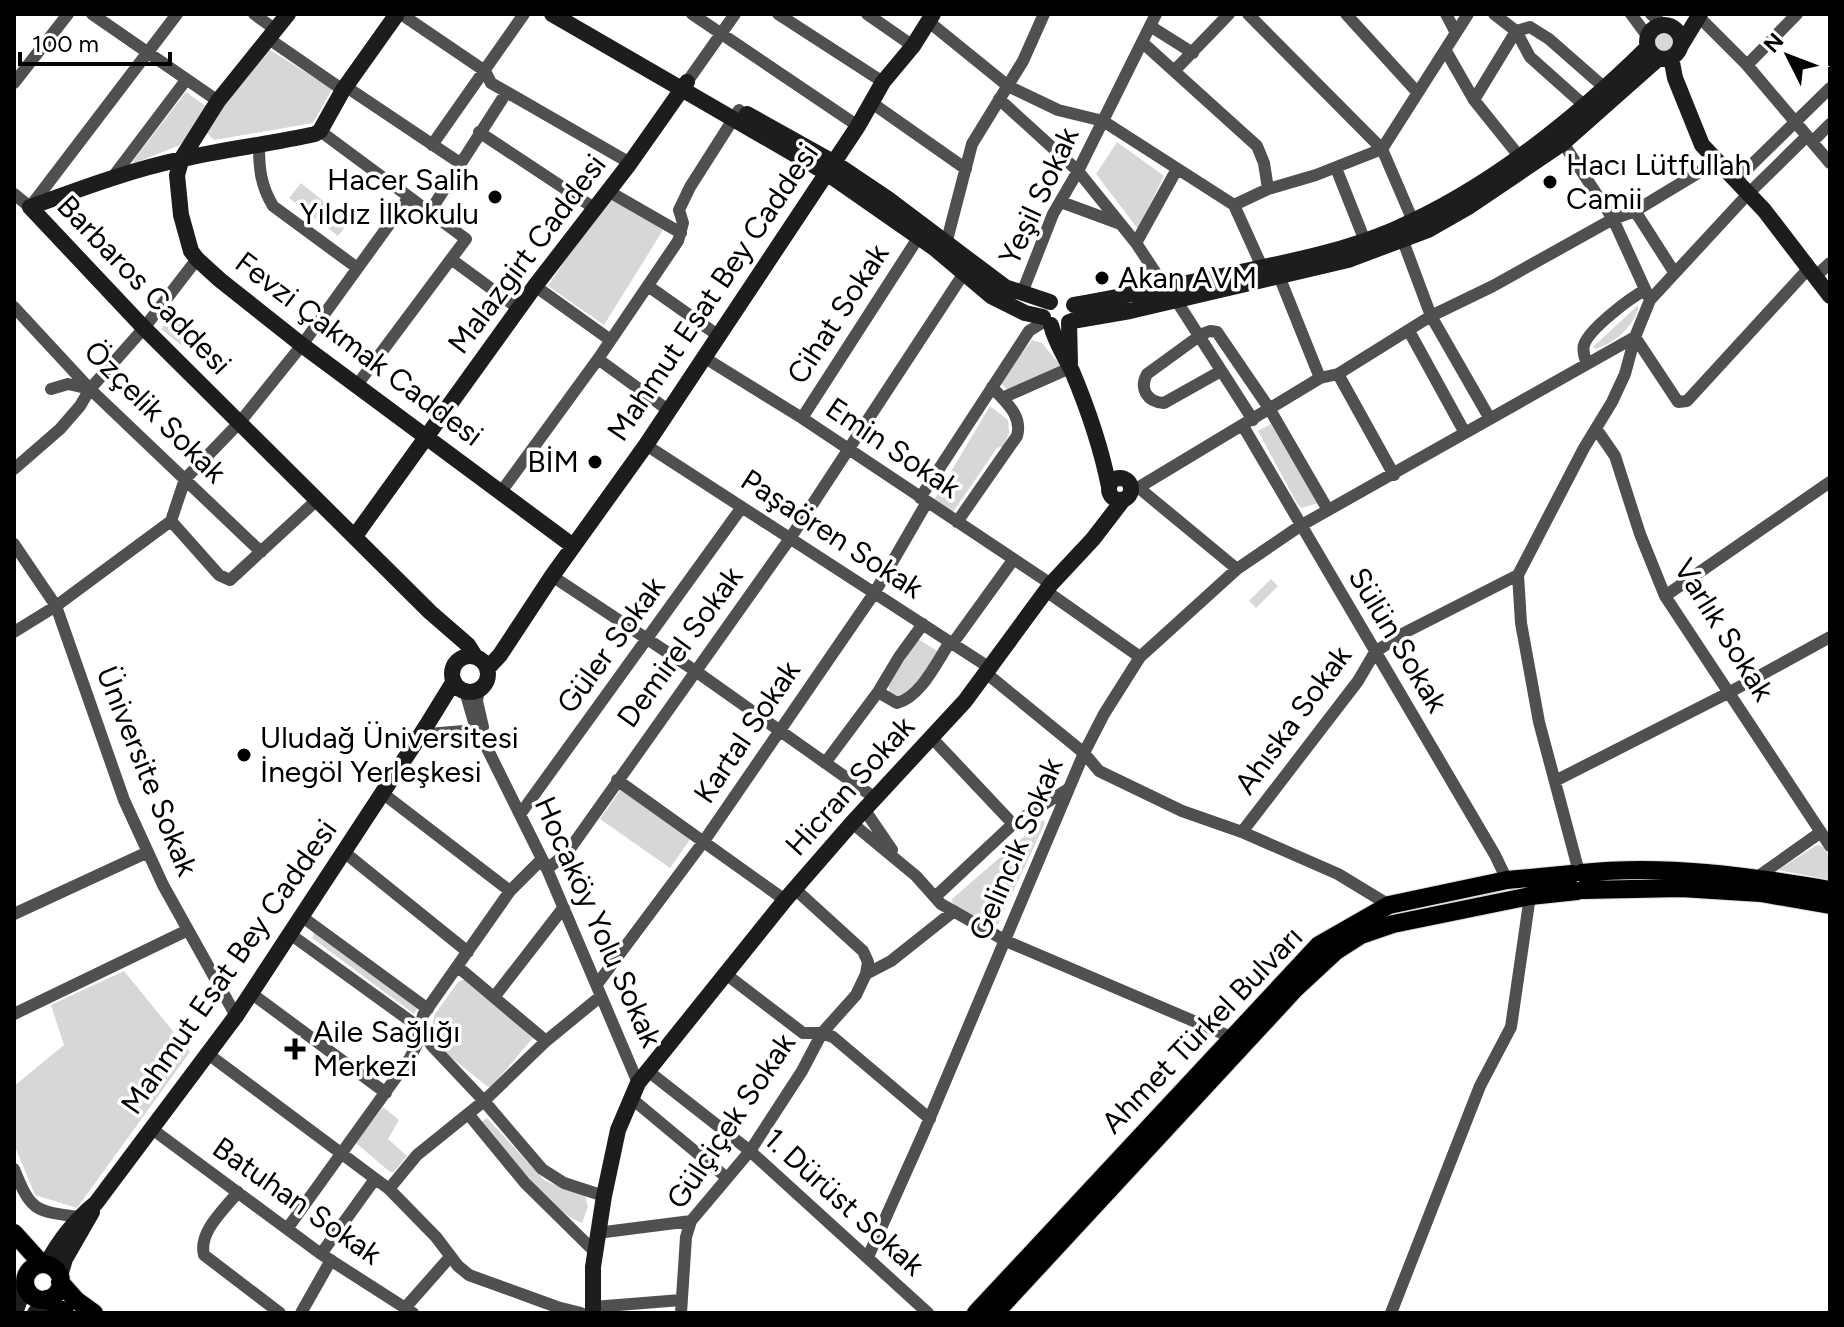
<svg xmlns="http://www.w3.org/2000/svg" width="1844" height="1327" viewBox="0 0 1844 1327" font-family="Figtree,sans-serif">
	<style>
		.green { fill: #d7d7d7 }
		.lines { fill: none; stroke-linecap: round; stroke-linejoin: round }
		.primary-casing { stroke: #dbdbdb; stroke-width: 20 }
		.street { stroke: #505050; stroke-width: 12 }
		.secondary { stroke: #1d1d1d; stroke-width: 16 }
		.primary { stroke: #000; stroke-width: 18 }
		.poi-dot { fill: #000; stroke: #fff; stroke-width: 3 }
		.labels { text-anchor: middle; stroke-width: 7; stroke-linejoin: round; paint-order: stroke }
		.poi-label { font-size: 30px; fill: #000; stroke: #fff; text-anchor: start }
		.street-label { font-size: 30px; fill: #000; stroke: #fff }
	</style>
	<rect width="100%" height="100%" fill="#fff"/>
	<path class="green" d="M1655 42a10 10 0 1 1 20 0a10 10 0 1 1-20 0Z
		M267,48L332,89L313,123L214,140L205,131Z
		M186,92L210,109L180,145L135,163L133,161Z
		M1117,142L1164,176L1138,229L1096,174Z
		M301,183L349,222L338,236L289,198Z
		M608,196L663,230L604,325L548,286Z
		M1637,306L1639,308C1631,329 1615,343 1595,349L1593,347Z
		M174,313L193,330L181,345L161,329Z
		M1032,340L1042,343L1061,366L1009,391L1000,383Z
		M990,406L1008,420L1009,433L1004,446L997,448L953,512L934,500Z
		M1271,424L1318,503L1302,508L1298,505L1258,431Z
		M1271,579L1278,586L1256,608L1249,601Z
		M918,639L939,652L906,697L901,698L889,692V685Z
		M621,789L691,838L670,868L600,819Z
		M1043,820L1045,823L998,924L995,925L953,906L952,899Z
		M1817,845L1824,847L1830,858V880L1778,870Z
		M315,932L418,1008L414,1014L312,938Z
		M124,971L190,1052L77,1208L35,1195L14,1144V1086L64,1045L51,1005Z
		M465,979L533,1038L492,1086L488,1087L438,1047L431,1029L435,1014L458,982Z
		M383,1107L399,1120L388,1139L407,1156L394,1172H390L356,1143Z
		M487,1118L545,1181L585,1195L588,1207L582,1223C545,1208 509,1153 482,1122Z"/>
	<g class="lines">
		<defs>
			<path id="primary" d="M1582,873C1664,864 1748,876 1830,890
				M1583,890L1681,888L1761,893L1830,905
				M14,1233L42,1264
				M25 1282a18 18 0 1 1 36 0a18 18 0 1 1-36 0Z
				M60,1282L76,1300L94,1313
				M47,1299L65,1313
				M976,1313L1319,945L1389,905L1507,880L1572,874
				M995,1313L1295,989L1336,951L1361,935L1393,924L1530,896L1577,891"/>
		</defs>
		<use href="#primary" class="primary-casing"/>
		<path class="street" d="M92,14L218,101
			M254,14L276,30
			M401,14L485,71L491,83L630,163
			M692,14L858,126
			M778,14L883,82
			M867,14L913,46
			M1248,14L1382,149L1413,221
			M1346,14L1417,92
			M1446,14L1456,33
			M1494,14L1516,31L1530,57L1586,107
			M1631,14L1648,37
			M1651,14L1663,25
			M1698,16L1747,65L1830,163
			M929,22L1008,86L1058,110L1103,121L1234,205L1262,267
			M1150,26L1193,53
			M269,39L343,90
			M1143,43L1257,146L1264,163L1268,189
			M1446,51L1474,100L1519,156
			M1747,65L1797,14
			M1174,71L1229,14
			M687,82L735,14
			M14,83L68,14
			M345,86L460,163
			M999,99L1078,171L1136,243L1165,287
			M1474,100L1516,31L1530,27L1549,39L1606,89
			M872,103L966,169
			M320,131L466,239L451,259L519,309
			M479,132L594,208
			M1812,142L1830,124
			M1563,143L1613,219L1650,300
			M432,145L524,14
			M259,147C259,169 261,186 273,206L356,267
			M1382,149L1468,14
			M1336,168L1365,241
			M112,178L186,80
			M1735,181L1830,88
			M608,191L681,233
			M14,194L30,207L177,14
			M1061,202L1118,223
			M1234,205L1268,189L1316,175L1382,149
			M1635,211L1674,272
			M429,213L506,93
			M1403,241L1431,316L1490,419
			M1136,243L1177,169
			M946,244L972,144L1023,61L1044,14
			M1279,276L1320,378
			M1815,277L1830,263
			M535,286L609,339
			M648,286L719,336
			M1022,293L1053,214L1078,171L1156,14
			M1176,300L1253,420
			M14,307L90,389L261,552
			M1409,331L1465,433
			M705,358L802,418L1051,584
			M598,359L668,410
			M1587,364C1585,358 1582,352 1584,345C1589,329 1630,298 1645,290
			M1221,371L1164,403C1147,402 1139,389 1147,374L1202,334L1210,331L1217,332L1269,408L1328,510
			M1338,374L1394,475
			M357,385L451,259
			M51,389L68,384L90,389
			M1002,398L1070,368
			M802,418L918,238
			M1243,426L1495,855L1507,880
			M1597,430L1615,456L1640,534L1665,596L1830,846
			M646,445L990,668
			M14,469L60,429L80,406L90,389L144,328L197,259
			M1139,488L1237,569
			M501,492L598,359L678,241L683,223L679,210L690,187L739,110
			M1131,492L1320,378L1338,374L1431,316L1493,286L1613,219L1635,211L1716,162
			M920,498L1029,331L1045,321
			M171,521L219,575L230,580L318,499
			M957,522L1017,436C1023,415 1005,402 992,387
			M14,544L56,606L124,800L163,885L236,1016
			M552,576L694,670L875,798
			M1046,591L1140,657
			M1665,596L1830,482
			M14,632L56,606L171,521L185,479L240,422L302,345L409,197
			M953,643L1013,560
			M986,673L1084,753L1099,771L1182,811L1242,832L1338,874L1389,905
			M479,689L477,701L483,727
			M465,691L474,722L547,869L638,1083
			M878,692L897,703C921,697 937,661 950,642
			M429,734L464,731L482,736
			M931,737L1013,824
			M825,763L878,692L899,657L923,624
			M617,780L785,900
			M1555,781L1730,692L1830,637
			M381,792L510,891
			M864,809L892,850
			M521,813L742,507
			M852,823L916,876L941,904L1006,941L1231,1037
			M1242,832L1358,681L1375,652L1404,633L1518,575
			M344,852L468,952
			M542,859L510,891L423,1015L420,1028L432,1046L484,1101L542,1169L564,1183L604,1196
			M547,869L567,853L791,537L964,273
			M1579,872L1539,722L1521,623L1518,575L1584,448L1612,402L1625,374L1635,337L1650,300L1748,194L1807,136
			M1756,878L1821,832
			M935,897L1013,824L1068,789
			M14,914L148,852
			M301,916L428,1009
			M458,967L546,1041
			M866,974L891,961L954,911
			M727,975L803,1033H822L833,1037L930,1119
			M598,983L704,841L875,592L927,502
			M251,993L386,1093
			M495,996L564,907
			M14,1014L188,930
			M208,1054L389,1189L436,1237L458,1266L469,1275L557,1307L581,1313
			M648,1071L750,1151L928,1313
			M631,1098L727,1178
			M469,1115L525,1183L595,1252
			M152,1129L321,1254L413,1313
			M14,1169C31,1211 34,1211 79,1217
			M389,1189L417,1155L484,1101L546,1041L601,996
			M238,1192C224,1210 198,1232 204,1255L280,1313
			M287,1229L410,1058L417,1044L420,1028L290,934
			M597,1233L691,1221
			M321,1254L375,1179
			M868,1257L923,1134L1084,753L1104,714L1140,657L1237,569L1300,526L1635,337L1678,402L1687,401L1809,268
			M593,1307L681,1300
			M405,1308L450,1257
			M301,1313L331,1260
			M681,1313L686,1237L691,1221L750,1151L802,1071L822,1033L856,995L866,974L868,962L863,951L796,890
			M1391,1313L1480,1086L1511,1027L1530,896"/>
		<path class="secondary" d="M288,14L218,101L182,158L177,175L181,215L191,251L197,259L220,280L302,345L573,546
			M397,14L343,90L320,131L315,134C271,144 226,149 182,159C130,170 80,189 30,207L144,328L430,612L468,645L475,656
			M552,14L825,172L934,248L991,296L1025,313L1043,317
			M1647 42a17 17 0 1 1 34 0a17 17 0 1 1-34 0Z
			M1680,47L1700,14
			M1671,57L1675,78L1702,145L1764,210L1830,296
			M747,114L833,162L888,199L1005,287L1050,302
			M1074,305C1122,297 1169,286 1217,277C1276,264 1337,254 1393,230C1489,189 1574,120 1648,47
			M1072,321L1130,311L1348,260L1428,230L1470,206L1563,143L1659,58
			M1069,322L1070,363
			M1051,325C1055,342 1064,355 1072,371C1088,409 1101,447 1109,487
			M1109 489a11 11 0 1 1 22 0a11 11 0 1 1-22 0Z
			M355,536L535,286L630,163L687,82
			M452 674a18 18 0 1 1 36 0a18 18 0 1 1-36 0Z
			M487,669L500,655L552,576L646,445L858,126L883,82L913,46L933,14
			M46,1265C59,1240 74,1221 96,1203L236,1016L425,728L454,681
			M60,1276L65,1259L92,1212
			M15,1313L25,1285
			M35,1313L47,1299
			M593,1313V1267L604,1196L618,1130L638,1083L785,900L852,823L965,701L1051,584L1093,539L1123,500"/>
		<use href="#primary" class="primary"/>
	</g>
	<g class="poi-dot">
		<circle cx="1550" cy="182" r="8"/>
		<circle cx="495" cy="197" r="8"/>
		<circle cx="1102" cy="278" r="8"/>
		<circle cx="595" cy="462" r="8"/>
		<circle cx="244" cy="755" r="8"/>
		<path d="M291 1037h8v8h8v8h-8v8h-8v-8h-8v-8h8z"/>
	</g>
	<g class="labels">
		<g class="poi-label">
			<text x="1566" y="175">Hacı Lütfullah<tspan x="1566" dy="34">Camii</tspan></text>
			<text x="479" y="190" text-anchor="end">Hacer Salih<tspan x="479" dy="34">Yıldız İlkokulu</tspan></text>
			<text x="1118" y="288">Akan AVM</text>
			<text x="579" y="472" text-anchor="end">BİM</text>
			<text x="260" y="748">Uludağ Üniversitesi<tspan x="260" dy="34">İnegöl Yerleşkesi</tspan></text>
			<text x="313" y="1042">Aile Sağlığı<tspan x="313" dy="34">Merkezi</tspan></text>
		</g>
		<g class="street-label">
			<text transform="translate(1039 196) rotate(-65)" y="10">Yeşil Sokak</text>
			<text transform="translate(527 254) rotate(-53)" y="10">Malazgirt Caddesi</text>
			<text transform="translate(144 285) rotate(46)" y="10">Barbaros Caddesi</text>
			<text transform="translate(713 292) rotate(-56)" y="10">Mahmut Esat Bey Caddesi</text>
			<text transform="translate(838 314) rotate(-57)" y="10">Cihat Sokak</text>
			<text transform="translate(359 349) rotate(37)" y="10">Fevzi Çakmak Caddesi</text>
			<text transform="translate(155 412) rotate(45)" y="10">Özçelik Sokak</text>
			<text transform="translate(893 448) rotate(34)" y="10">Emin Sokak</text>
			<text transform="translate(832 534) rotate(33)" y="10">Paşaören Sokak</text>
			<text transform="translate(1724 630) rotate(58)" y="10">Varlık Sokak</text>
			<text transform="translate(1398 640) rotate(59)" y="10">Sülün Sokak</text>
			<text transform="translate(611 645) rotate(-54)" y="10">Güler Sokak</text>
			<text transform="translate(680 647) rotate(-54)" y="10">Demirel Sokak</text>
			<text transform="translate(1293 720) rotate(-54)" y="10">Ahıska Sokak</text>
			<text transform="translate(747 732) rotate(-56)" y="10">Kartal Sokak</text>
			<text transform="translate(147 771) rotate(68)" y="10">Üniversite Sokak</text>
			<text transform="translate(850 786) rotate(-48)" y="10">Hicran Sokak</text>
			<text transform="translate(1016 849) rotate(-67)" y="10">Gelincik Sokak</text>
			<text transform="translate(598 922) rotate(66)" y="10">Hocaköy Yolu Sokak</text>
			<text transform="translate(229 967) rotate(-55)" y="10">Mahmut Esat Bey Caddesi</text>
			<text transform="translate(1202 1030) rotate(-46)" y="10">Ahmet Türkel Bulvarı</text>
			<text transform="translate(731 1121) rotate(-56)" y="10">Gülçiçek Sokak</text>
			<text transform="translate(297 1201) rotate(35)" y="10">Batuhan Sokak</text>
			<text transform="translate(844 1202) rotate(42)" y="10">1. Dürüst Sokak</text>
		</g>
	</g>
	<rect width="1844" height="1327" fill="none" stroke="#000000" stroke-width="32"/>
	<g transform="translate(1788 56) rotate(312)" stroke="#ffffff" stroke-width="6" paint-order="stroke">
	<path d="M0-6L14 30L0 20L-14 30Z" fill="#000000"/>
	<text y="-12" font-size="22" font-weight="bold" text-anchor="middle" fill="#000000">N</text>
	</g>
	<path d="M20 52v12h150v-12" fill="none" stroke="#000000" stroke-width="4"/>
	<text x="32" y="52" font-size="24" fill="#000000" stroke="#ffffff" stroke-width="6" paint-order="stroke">100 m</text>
</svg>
